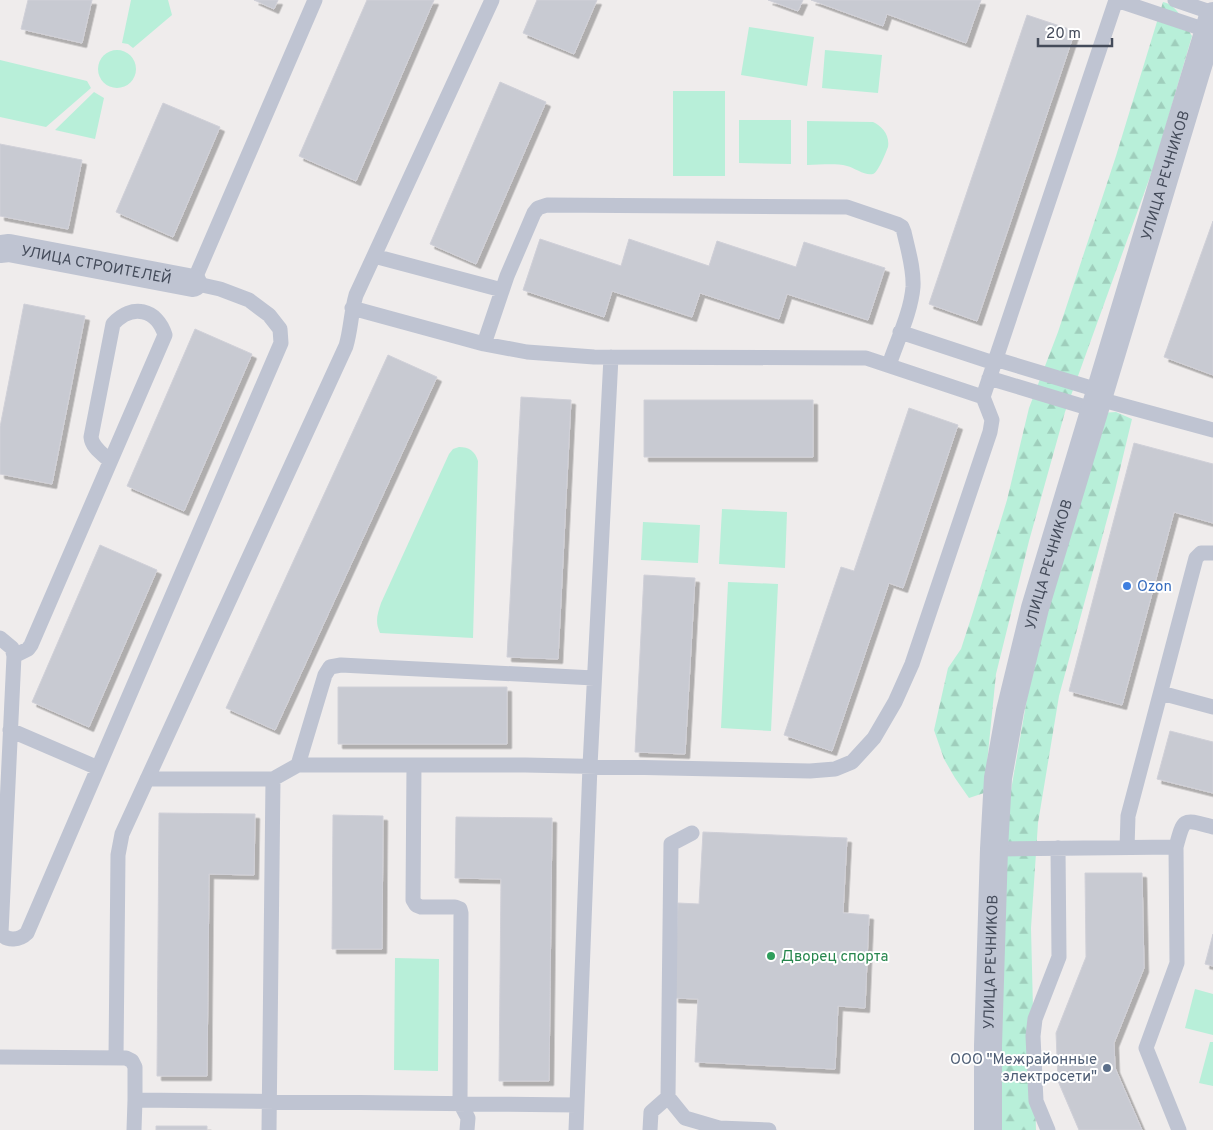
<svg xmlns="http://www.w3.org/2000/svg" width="1213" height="1130" viewBox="0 0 1213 1130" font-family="Overpass,sans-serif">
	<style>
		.green { fill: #b8efd9 }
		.forest { fill: url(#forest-firs) }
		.building { fill: #c8cad2; stroke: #d0d0d8; filter: url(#shadow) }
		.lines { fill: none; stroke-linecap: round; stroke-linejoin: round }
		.service { stroke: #bfc4d2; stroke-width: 15 }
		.minor { stroke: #bfc4d2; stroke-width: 28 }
		.tertiary { stroke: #bfc4d2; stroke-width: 28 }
		.shop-dot { fill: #3f7fe0; stroke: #fff; stroke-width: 2 }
		.leisure-dot { fill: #2e9e5b; stroke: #fff; stroke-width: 2 }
		.service-dot { fill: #5c6f8a; stroke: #fff; stroke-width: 2 }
		.labels { text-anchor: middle; stroke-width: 4; stroke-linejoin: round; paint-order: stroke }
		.street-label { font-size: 15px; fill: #444b5a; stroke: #fff }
		.shop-label { font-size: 15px; fill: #366cbe; stroke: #fff; text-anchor: start }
		.leisure-label { font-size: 15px; fill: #27864d; stroke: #fff; text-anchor: start }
		.service-label { font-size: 15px; fill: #4e5e75; stroke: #fff; text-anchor: end }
	</style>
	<defs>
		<pattern id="forest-firs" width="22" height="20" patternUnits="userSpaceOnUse" patternTransform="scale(1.25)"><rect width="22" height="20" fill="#b8efd9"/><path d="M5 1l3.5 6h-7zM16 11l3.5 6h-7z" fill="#9fcebc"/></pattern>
		<filter id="shadow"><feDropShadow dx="4.5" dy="4.5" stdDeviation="0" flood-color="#0004"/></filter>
	</defs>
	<rect width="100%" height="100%" fill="#efecec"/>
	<path class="green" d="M131,0H168L172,15L133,48L128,44L122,43Z
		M749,27L814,37L807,86L741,75Z
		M825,50L882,55L878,93L822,88Z
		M98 69a19 19 0 1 1 38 0a19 19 0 1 1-38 0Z
		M0,60L87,81L91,88L46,127L0,117Z
		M673,91H725V176H673Z
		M94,92L104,98L95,139L55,130Z
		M739,120H791V164L739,163Z
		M807,121L873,122C882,126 890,135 888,147C886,152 878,173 873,174C865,176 855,168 847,166C835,163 820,165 807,165Z
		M459,447C469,447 475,451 478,461L473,638L380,633C375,622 377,615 381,603L449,454L453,449Z
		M722,509L787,512L785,568L719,564Z
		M643,522L700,525L698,563L641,560Z
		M728,582L778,584L771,731L721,728Z
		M395,958L439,959L438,1071L394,1070Z
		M1195,989L1213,994V1035L1185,1028Z
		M1210,1042H1213V1086L1199,1083Z"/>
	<path class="forest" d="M1163,2C1178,5 1185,24 1192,36L1155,163L1065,412L1029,541L996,674L984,793L969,798L955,778L944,759L934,730L948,668L961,649L973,612L1007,500L1029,408L1058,332L1116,156Z
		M1116,412L1132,419L1115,490L1059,696L1038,823L1031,928L1036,1130H997L1009,802L1042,612L1101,413Z"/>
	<path class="building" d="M28,0H92L82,43L21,29Z
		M254,0H278L274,9Z
		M367,0H434L356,181L299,156Z
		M537,0H597L574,54L523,33Z
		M768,0H803L798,11Z
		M811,0H981L966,43L887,14L883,26Z
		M1027,15L1075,31L977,321L929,304Z
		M500,82L546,102L476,264L430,244Z
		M163,103L220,127L173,237L116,212Z
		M0,144L82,160L68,229L0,216Z
		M1213,221V375L1164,357Z
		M540,239L621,266L629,239L709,266L717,241L796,267L804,242L885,268L868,320L787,294L779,319L700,293L692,317L612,291L604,317L523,290Z
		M24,304L85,316L52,484L0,474V427Z
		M195,329L252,354L184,511L127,486Z
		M388,355L437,377L275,730L226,708Z
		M521,397L571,400L558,659L507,657Z
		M644,400H813V457H644Z
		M909,408L958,425L903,588L889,583L832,751L784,735L841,567L854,571Z
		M1134,443L1213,464V523L1174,512L1122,705L1069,691Z
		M100,545L157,570L89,727L32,702Z
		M644,575L695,578L685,754L635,752Z
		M338,687H507V744H338Z
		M1170,731L1213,742V793L1157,779Z
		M159,813L255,814L254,875L209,874L207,1076H157Z
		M333,815L383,816L382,949H332Z
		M456,817L552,818L549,1081H499L501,879L455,878Z
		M703,832L847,838L843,913L869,915L865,1008L838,1006L835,1069L695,1062L698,999L674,998L678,903L699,904Z
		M1085,873H1142L1144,968L1114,1043L1115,1068L1142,1130H1079L1058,1081L1056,1033L1086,957Z
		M1213,934V966L1205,964Z
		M156,1126H207V1130H156Z"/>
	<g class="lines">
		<path class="service" d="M1116,0L1209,31
			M1175,0L1213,13
			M374,256L502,290
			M352,308L484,344L527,352L594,357L866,358L983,397
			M900,332L994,363
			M484,344L507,276L534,213L538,208L547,205L847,207L897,224L902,227L904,232C908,250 914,269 913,287C911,312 897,341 889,365
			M995,359L1101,391
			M989,378L1095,410
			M1099,399L1213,430
			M0,638L12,648L14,656L1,933C7,942 20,940 27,933L281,343L280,329L269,315L249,300L220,289L193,283L315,0
			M14,656L28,649L31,645L165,335C157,309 132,303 113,324L91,437C92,448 103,454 110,461
			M1161,693L1213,707
			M10,730L98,768
			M298,765L325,675L330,667L341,665L594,678
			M414,765L413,900L416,905L421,907H455L460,909L461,913L460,1103L468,1118L467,1130
			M147,779H273L298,765H525L810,771L835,769L852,762L874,738L895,702L912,664L990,432L992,420L983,397L1116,0
			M692,833L671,844L668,1097L685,1118L719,1128V1130
			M1176,847L1177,963L1146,1048L1179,1130
			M1127,848L1128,816L1196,558L1201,553H1213
			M994,849L1176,847C1184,817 1183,819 1213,827
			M0,1057L126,1058L132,1061L135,1067V1100L577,1105
			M116,1058L118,855L122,834L346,346C351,329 351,312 356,295L492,0
			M719,1128L769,1130
			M134,1130L135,1100
			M269,1130L273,779
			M576,1130L590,766L611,357
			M650,1130L651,1112L668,1097
			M1048,1130L1036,1101L1033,1036L1035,1019L1059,957L1058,848"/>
		<path class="minor" id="s1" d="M0,249L9,248L193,283"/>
		<path class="tertiary" id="s2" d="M988,1130V1046L994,849L998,778L1010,711L1035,608L1213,16"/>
	</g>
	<circle class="shop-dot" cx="1127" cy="586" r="5"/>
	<circle class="leisure-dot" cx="771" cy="956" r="5"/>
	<circle class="service-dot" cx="1107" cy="1068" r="5"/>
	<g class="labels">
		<g class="street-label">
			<text dy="5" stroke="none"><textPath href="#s2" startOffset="978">УЛИЦА РЕЧНИКОВ</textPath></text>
			<text dy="5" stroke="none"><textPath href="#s1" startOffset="98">УЛИЦА СТРОИТЕЛЕЙ</textPath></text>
			<text dy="5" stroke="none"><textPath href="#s2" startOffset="572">УЛИЦА РЕЧНИКОВ</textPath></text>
			<text dy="5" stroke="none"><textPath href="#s2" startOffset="168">УЛИЦА РЕЧНИКОВ</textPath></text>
		</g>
		<g class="shop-label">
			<text x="1137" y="591">Ozon</text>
		</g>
		<g class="leisure-label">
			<text x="781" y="961">Дворец спорта</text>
		</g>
		<g class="service-label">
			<text x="1097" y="1064">ООО "Межрайонные<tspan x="1097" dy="17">электросети"</tspan></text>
		</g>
	</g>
	<path d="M1038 38v8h74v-8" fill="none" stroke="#444b5a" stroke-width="2.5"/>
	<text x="1046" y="38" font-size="15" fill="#444b5a" stroke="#ffffff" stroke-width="4" paint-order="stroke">20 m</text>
</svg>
